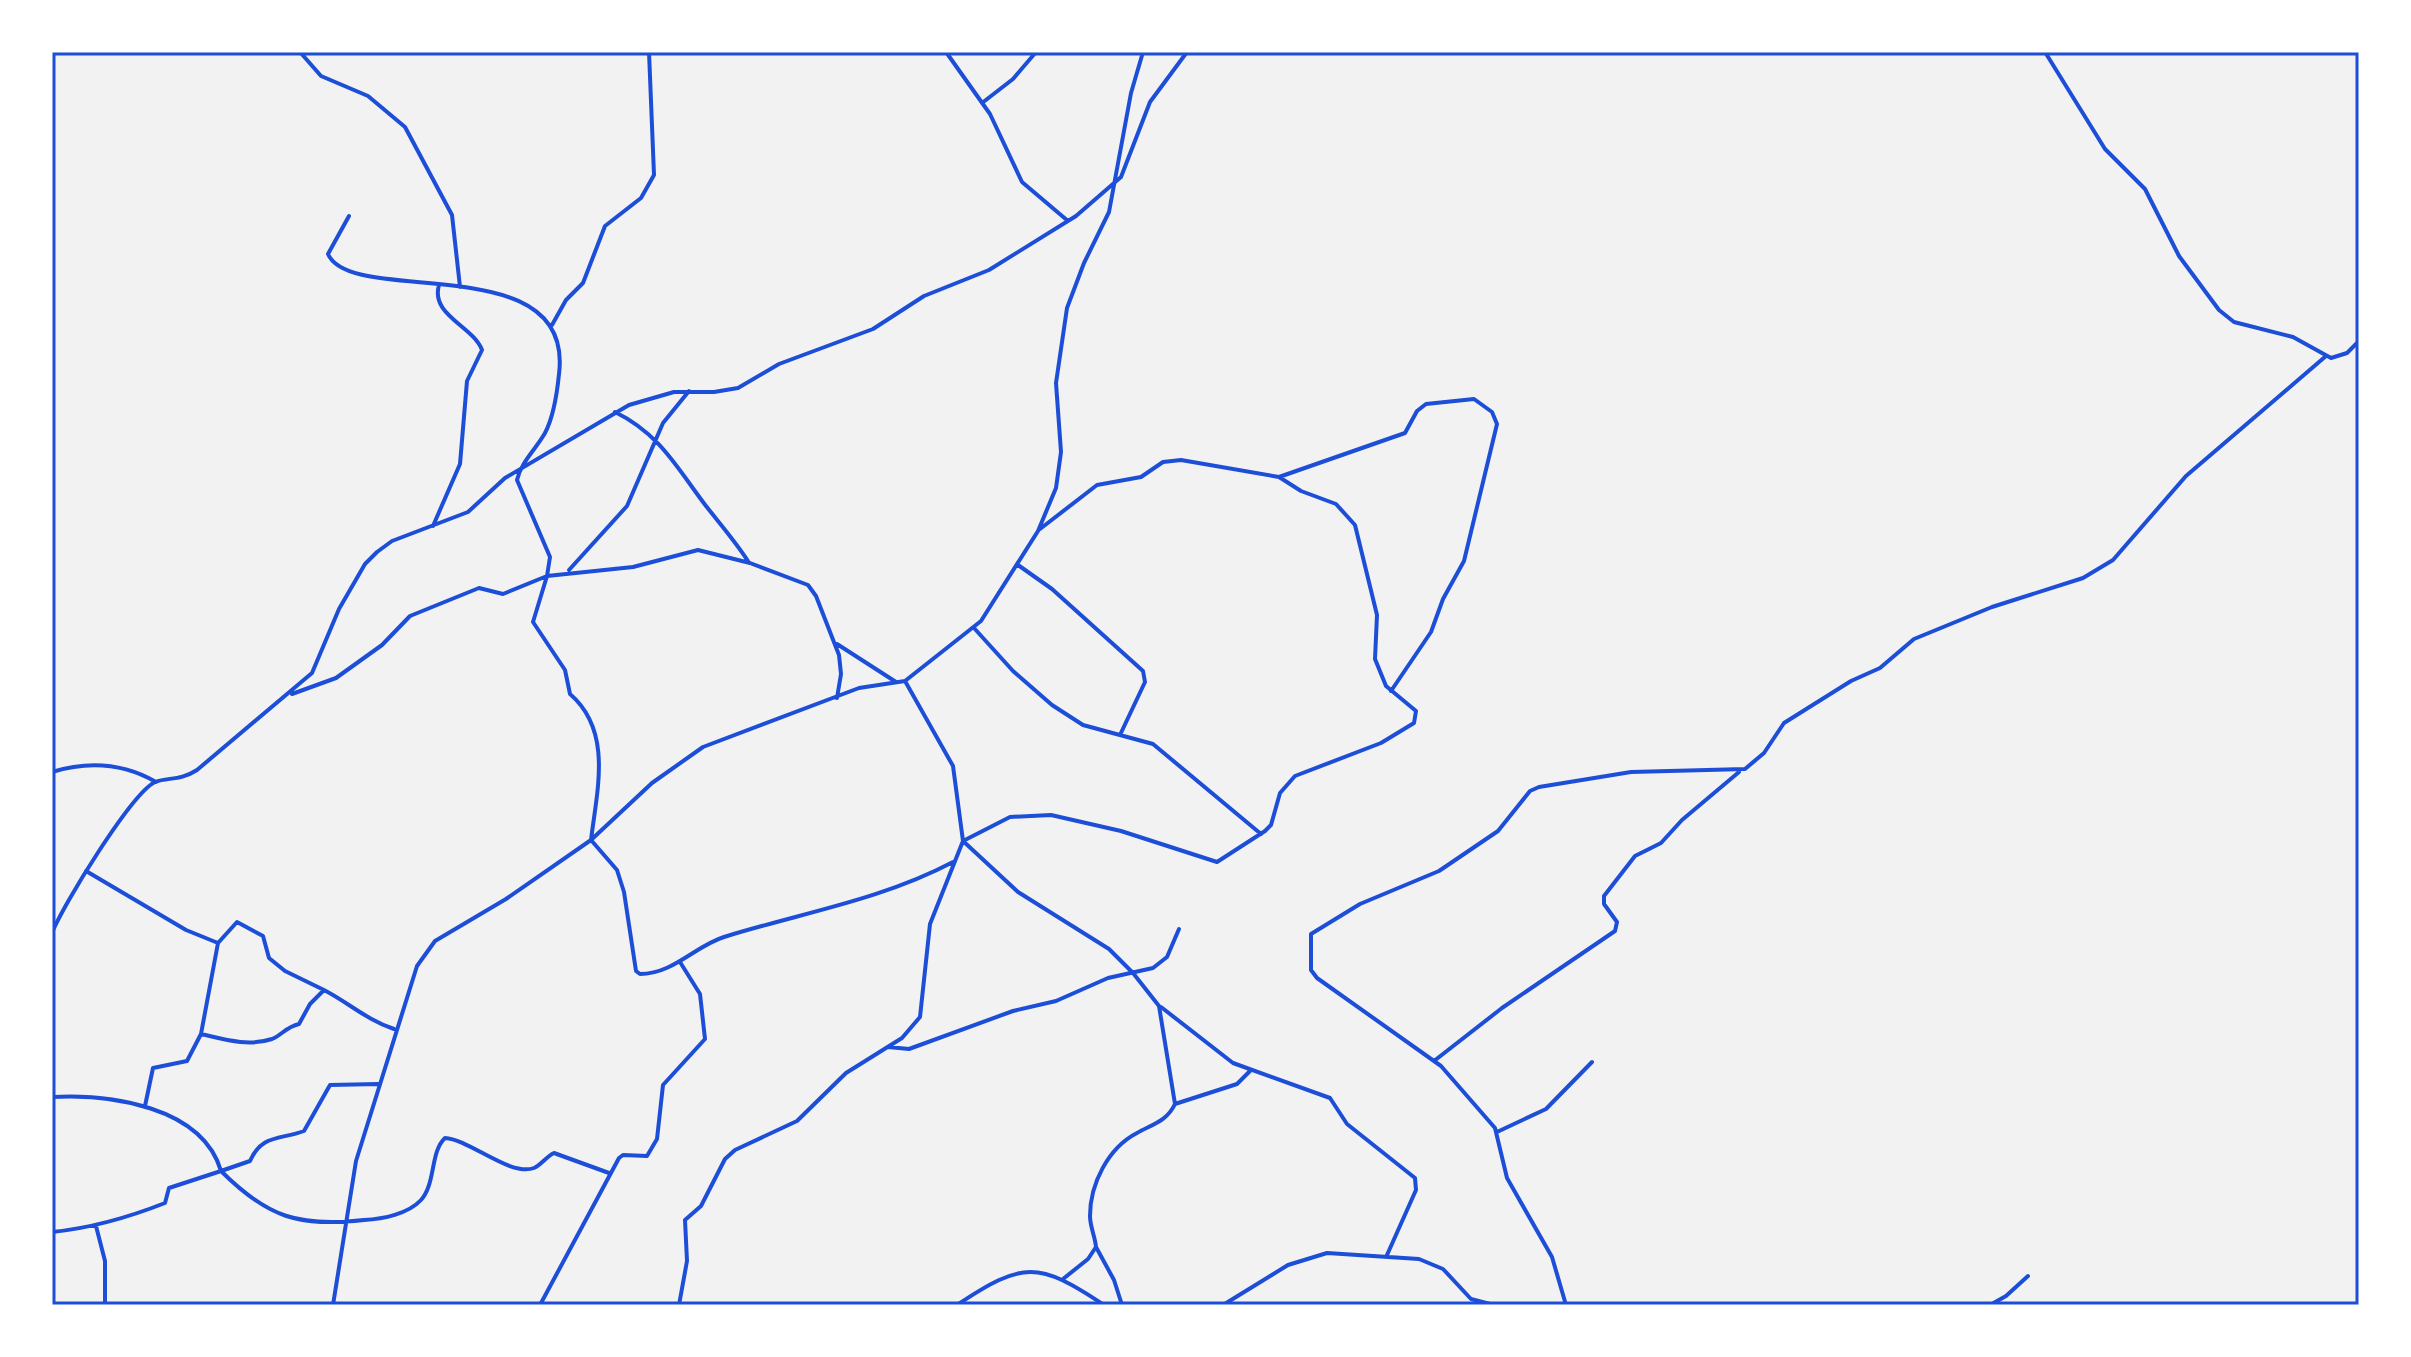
<svg xmlns="http://www.w3.org/2000/svg" width="2411" height="1357" viewBox="0 0 2411 1357" font-family="Bitter,serif">
	<style>
		.lines { fill: none; stroke-linecap: round; stroke-linejoin: round }
		.minor { stroke: #1d4ed8; stroke-width: 4 }
		.neatline { fill: none; stroke: #1d4ed8; stroke-width: 3 }
	</style>
	<rect width="100%" height="100%" fill="#f2f2f2"/>
	<g class="lines">
		<path class="minor" d="M300,52L321,76L368,96L405,127L452,215L460,287
			M946,52L990,114L1022,182L1068,221
			M2045,52L2105,149L2145,189L2179,256L2219,310L2234,322L2293,337L2331,358L2347,353L2359,341
			M982,103L1013,79L1036,52
			M349,216L328,254C351,308 575,246 559,374C557,394 554,416 545,433C536,449 521,462 517,480L550,557L547,576L533,622L565,670L570,694C613,731 597,790 591,840L617,870L624,892L636,971L640,974C673,974 695,946 724,937C801,913 881,900 953,862
			M552,325L566,300L583,283L605,226L641,198L654,175L649,52
			M615,412C660,434 677,468 706,506C721,525 735,541 748,561
			M433,526L460,464L467,381L482,350C473,326 430,315 439,285
			M1040,529L1097,485L1141,477L1163,462L1181,460L1279,477L1405,433L1417,411L1426,404L1474,399L1492,412L1497,424L1464,561L1443,599L1431,632L1391,691
			M1018,565L1052,589L1143,671L1145,682L1120,735
			M569,570L627,506L663,423L689,391
			M974,628L1013,671L1052,705L1083,725L1153,744L1261,834
			M837,644L896,682
			M292,694L336,678L382,645L410,616L479,588L503,594L547,576L633,567L698,550L750,563L808,585L816,596L839,655L841,674L837,698
			M52,772C88,761 123,763 156,782
			M86,871L186,930L218,943L201,1034C223,1039 248,1047 272,1039C282,1035 286,1027 299,1024L310,1004L324,990C349,1003 367,1020 394,1029
			M52,933C63,905 131,794 155,782C168,777 180,781 197,770L312,673L339,609L365,564L377,552L392,541L468,512L505,478L629,405L674,392H714L738,388L779,364L873,329L924,296L989,270L1076,216L1121,177L1150,102L1187,52
			M218,943L237,922L263,936L269,958L285,971L324,990
			M1161,1007L1233,1063L1330,1098L1347,1124L1415,1178L1416,1190L1387,1255
			M888,1047L909,1049L1013,1011L1056,1001L1108,978L1153,968L1167,957L1179,929
			M1434,1061L1502,1008L1615,931L1617,922L1604,904V896L1635,856L1661,843L1682,820L1739,772
			M52,1097C109,1094 202,1106 221,1171L250,1161C262,1134 280,1140 304,1131L330,1085L378,1084
			M1175,1104L1237,1084L1250,1071
			M145,1106L153,1068L187,1061L201,1034
			M1497,1132L1546,1109L1592,1062
			M96,1226L105,1261V1305
			M52,1232C92,1228 127,1218 165,1203L169,1188L221,1171C268,1218 299,1227 364,1220C383,1219 408,1214 421,1200C436,1183 430,1152 445,1138C469,1139 510,1177 534,1168C541,1165 547,1156 554,1153L609,1173
			M1096,1247L1114,1280L1122,1305
			M1063,1279L1088,1259L1096,1247C1095,1236 1090,1227 1090,1216C1090,1184 1108,1148 1137,1133C1153,1124 1167,1121 1175,1104L1159,1006L1133,973L1109,949L1018,892L963,841L1010,817L1051,815L1121,831L1217,862L1265,831L1271,825L1280,793L1295,776L1381,743L1414,723L1416,711L1386,686L1375,659L1377,615L1355,525L1336,504L1301,491L1279,477
			M333,1305L356,1161L417,966L435,941L506,899L591,840L652,783L703,747L859,688L905,681L981,621L1038,531L1056,488L1061,452L1056,383L1067,308L1084,263L1109,212L1131,93L1143,52
			M540,1305L619,1158L623,1155L647,1156L657,1139L663,1085L705,1039L700,994L680,962
			M679,1305L687,1261L685,1220L701,1206L725,1159L735,1150L797,1121L846,1073L902,1038L920,1017L930,924L963,841L953,766L905,681
			M957,1305C1023,1261 1038,1261 1104,1305
			M1223,1305L1288,1265L1327,1253L1419,1259L1443,1269L1471,1299L1494,1305H1515
			M1566,1305L1552,1257L1507,1178L1495,1128L1441,1066L1317,978L1311,970V934L1360,904L1439,871L1498,831L1530,791L1539,787L1631,772L1745,769L1764,753L1784,723L1851,681L1880,668L1914,639L1992,607L2083,578L2113,560L2186,476L2326,356
			M1990,1305L2006,1296L2028,1276"/>
	</g>
	<rect width="2411" height="1357" fill="none" stroke="#ffffff" stroke-width="108"/>
	<rect x="54" y="54" width="2303" height="1249" class="neatline"/>
</svg>
